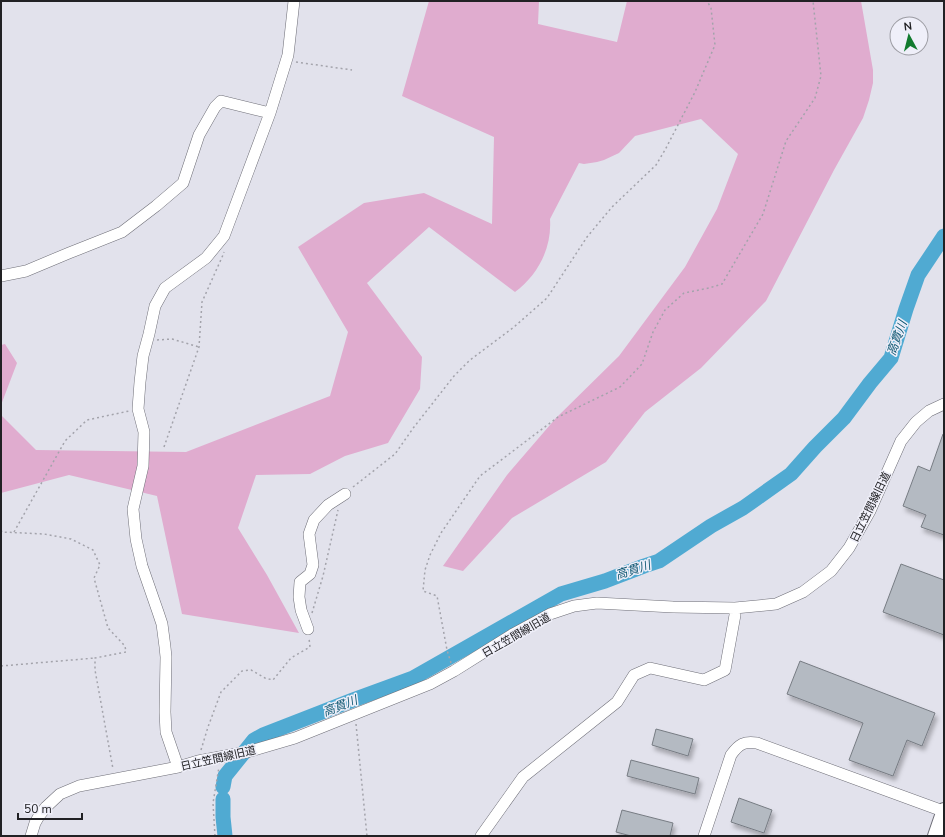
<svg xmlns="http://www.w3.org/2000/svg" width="945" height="837" viewBox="0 0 945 837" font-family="'Nunito Sans','Noto Sans JP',sans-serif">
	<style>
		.green { fill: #e0accf }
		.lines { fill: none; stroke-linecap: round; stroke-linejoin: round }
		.river { stroke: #50aad2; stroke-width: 15 }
		.building { fill: #b4bac2; stroke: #777c83; filter: url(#shadow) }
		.minor-casing { stroke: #6e6e77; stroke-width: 12 }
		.major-casing { stroke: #6e6e77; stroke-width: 16 }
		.path { stroke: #a3a3ab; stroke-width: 1.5; stroke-dasharray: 2 3; stroke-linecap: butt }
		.minor { stroke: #fff; stroke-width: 11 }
		.major { stroke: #fff; stroke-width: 14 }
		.labels { text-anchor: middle; stroke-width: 3; stroke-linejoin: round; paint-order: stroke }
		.street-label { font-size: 11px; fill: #212124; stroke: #efeff9 }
		.water-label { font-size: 12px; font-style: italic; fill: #0f5873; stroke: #efeff9 }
	</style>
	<defs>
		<filter id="shadow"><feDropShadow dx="2.5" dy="4.5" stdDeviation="2" flood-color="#0004"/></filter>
	</defs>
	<rect width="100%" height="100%" fill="#e2e2ec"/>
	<path class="green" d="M429,1H539L538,24L617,42L627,1H861L873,70V83L869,100L863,118L834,170L766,301L701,368L645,412L606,462L512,518L463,571L443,566L507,475L556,418L619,356L685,267L717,209L738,154L701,119L635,136L619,153L604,160L597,162L584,164L579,163L550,219C552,248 538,275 515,292L429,227L367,283L422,357L420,389L388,443L345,456L310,474L256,475L238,528L267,575L299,633L182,614L157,496L69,475L1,493V415L36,450L186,452L330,396L348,332L298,247L364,203L424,193L492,224L494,137L402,96Z
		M5,344L17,363L1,405V345Z"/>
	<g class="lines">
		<path class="river" d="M223,787L225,776L254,740L263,735L353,700L413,678L561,594L605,581L644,566L659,561L711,526L743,508L791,474L815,447L844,418L870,383L891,358L906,309L918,275L944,236
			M223,799V817L225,836"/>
	</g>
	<path class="building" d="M943,434H944V535L921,527L926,515L903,506L918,466L930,471Z
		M901,564L944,580V635L883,612Z
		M800,661L935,713L922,746L907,740L893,776L849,760L863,723L787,694Z
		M656,729L693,739L688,756L652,745Z
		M631,760L699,778L695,794L627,776Z
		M739,798L772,810L764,833L731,822Z
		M622,810L673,823L670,836H631L616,832Z"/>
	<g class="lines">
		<defs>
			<path id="minor" d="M1,276L26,271L69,253L122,232L156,206L183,183L199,135L215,107L221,101L270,113
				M308,629L301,610L299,597L300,582L310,574L313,565L309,534L314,520L328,505L345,494
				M178,767L166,732L165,712L166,657L165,647L162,624L158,612L142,566L136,539L133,509L143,466L144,432L138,409L140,382L143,356L149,334L155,306L165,288L206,258L224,236L270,113L288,55L294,1
				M31,836L35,823L39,816L46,807L60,794L79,786L178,767L198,761L247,752L295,738L430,684L454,671L513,634L550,614L574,606L597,603L673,607L735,608L776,604L803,592L831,571L849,548L870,511L901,441L916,422L929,411L944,404
				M481,836L523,777L617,702L634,675L650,668L704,680L725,670L735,615V608
				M704,836L731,755C739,744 744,741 757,743L943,811"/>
			<path id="major" d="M935,836L944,810"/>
		</defs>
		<use href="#minor" class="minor-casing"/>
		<use href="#major" class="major-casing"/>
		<path class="path" d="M296,62L352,70
			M157,340L172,339L199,347
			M164,447L199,347L202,302L223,255L224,252
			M353,487L395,454L414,427L454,376L470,360L514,327L547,298L587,237L612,207L656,165L665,150L695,92L715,45L711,8L707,1
			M1,530L2,532L44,534L71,539L93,550L100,565L94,578L108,628L125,646L126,652L95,658V670L113,769
			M14,532L65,441L87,420L129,411
			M312,613L323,576L338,510
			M451,663L447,650L437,596L423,591L425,570L430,555L441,533L480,476L558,417L620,387L642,364L653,332L665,310L684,293L709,288L722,284L763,214L786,141L815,98L821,76L813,1
			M1,666L95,658
			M356,724L367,836
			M201,750L208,727L221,692L242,671L251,670L265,678L273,680L291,658L310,647L309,638
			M215,836L213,803L219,767"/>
		<use href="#minor" class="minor"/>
		<use href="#major" class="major"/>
	</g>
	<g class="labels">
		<g class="street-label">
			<text transform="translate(870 507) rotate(-64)" y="4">日立笠間線旧道</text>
			<text transform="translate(516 635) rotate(-30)" y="4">日立笠間線旧道</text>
			<text transform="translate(218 758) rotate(-13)" y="4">日立笠間線旧道</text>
		</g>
		<g class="water-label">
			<text transform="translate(897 338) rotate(-70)" y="4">高貫川</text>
			<text transform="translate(633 570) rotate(-18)" y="4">高貫川</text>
			<text transform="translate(340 706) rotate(-21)" y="4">高貫川</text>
		</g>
	</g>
	<rect width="945" height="837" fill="none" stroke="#212124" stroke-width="4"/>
	<g transform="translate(909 36) rotate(353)"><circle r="19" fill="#efeff9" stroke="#9d9da4"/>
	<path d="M0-3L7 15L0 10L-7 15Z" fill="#127b2f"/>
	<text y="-6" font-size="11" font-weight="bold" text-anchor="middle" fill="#212124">N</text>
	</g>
	<path d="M18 813v6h64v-6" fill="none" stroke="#212124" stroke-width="2"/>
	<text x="24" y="813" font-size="12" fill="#212124" stroke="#efeff9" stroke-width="3" paint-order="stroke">50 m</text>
</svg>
